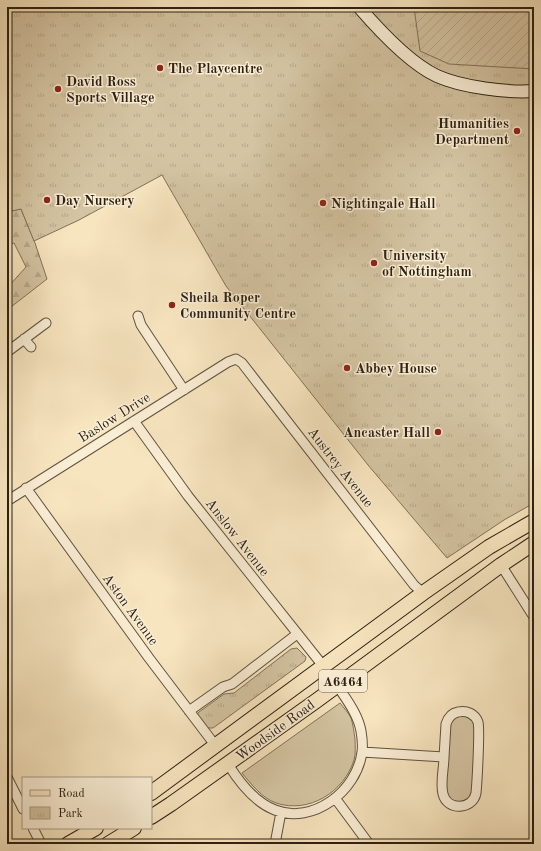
<svg xmlns="http://www.w3.org/2000/svg" width="541" height="851" viewBox="0 0 541 851" font-family="'Old Standard TT',serif">
	<style>
		.grass { fill: #d4c4a2; stroke: #80725a }
		.forest { fill: url(#forest-firs); stroke: #80725a }
		.park { fill: url(#park-tufts); stroke: #80725a }
		.garden { fill: url(#garden-furrows); stroke: #80725a }
		.lines { fill: none; stroke-linecap: round; stroke-linejoin: round }
		.street-casing { stroke: #5f513e; stroke-width: 11 }
		.secondary-casing { stroke: #2c2013; stroke-width: 14 }
		.primary-casing { stroke: #2c2013; stroke-width: 16 }
		.street { stroke: #faeed5; stroke-width: 9 }
		.secondary { stroke: #faeed5; stroke-width: 12 }
		.primary { stroke: #f7e5bf; stroke-width: 14 }
		.poi-dot { fill: #8f2418; stroke: #faeed5; stroke-width: 1.5 }
		.labels { text-anchor: middle; stroke-width: 3; stroke-linejoin: round; paint-order: stroke }
		.shield { fill: #faeed5; stroke: #6a5e4d; stroke-width: 1 }
		.shield-label { font-size: 13px; font-weight: bold; fill: #2c2013 }
		.poi-label { font-size: 14px; font-weight: bold; fill: #2c2013; stroke: #faeed5; text-anchor: start }
		.street-label { font-size: 14px; fill: #2c2013; stroke: #faeed5 }
	</style>
	<defs>
		<pattern id="forest-firs" width="22" height="20" patternUnits="userSpaceOnUse"><rect width="22" height="20" fill="#d4c4a2"/><path d="M5 1l3.5 6h-7zM16 11l3.5 6h-7z" fill="#b6a88b"/></pattern>
		<pattern id="park-tufts" width="24" height="20" patternUnits="userSpaceOnUse"><rect width="24" height="20" fill="#d4c4a2"/><path d="M3 7l-1-3M5 7V3M7 7l1-3M15 17l-1-3M17 17v-4M19 17l1-3" fill="none" stroke="#b6a88b"/></pattern>
		<pattern id="garden-furrows" width="10" height="10" patternUnits="userSpaceOnUse"><rect width="10" height="10" fill="#d4c4a2"/><path d="M-1 1l2-2M0 10L10 0M9 11l2-2" fill="none" stroke="#b6a88b"/></pattern>
	</defs>
	<rect width="100%" height="100%" fill="#f7e5bf"/>
	<filter id="stains"><feTurbulence type="fractalNoise" baseFrequency=".005" numOctaves="4"/><feColorMatrix values="0 0 0 0 .2 0 0 0 0 .09 0 0 0 0 .02 0 0 0 .5 -.17"/></filter>
	<radialGradient id="worn" r=".72"><stop offset=".6" stop-color="#630" stop-opacity="0"/><stop offset="1" stop-color="#630" stop-opacity=".3"/></radialGradient>
	<path class="grass" d="M340,703C343,707 348,712 351,718C353,724 354,732 355,739C355,746 356,753 354,760C344,792 309,814 276,803C262,798 251,784 242,773Z
		M459,716C470,716 474,718 476,730L472,791L468,799L461,803L451,800L445,790L450,725L452,721Z"/>
	<path class="forest" d="M21,209L35,243L47,279L11,307L7,298V288L26,267L14,243L7,246V212Z"/>
	<path class="park" d="M7,7H534V503L504,520L447,558L368,465L226,286L162,175L79,220L34,241L21,209L7,212Z
		M297,648L306,657L305,661L213,728H206L197,715L199,712L224,694L234,693L291,649Z"/>
	<path class="garden" d="M414,7H534V69L449,64L420,51Z"/>
	<g class="lines">
		<defs>
			<path id="street" d="M138,316L141,325L184,390
				M24,339L31,347
				M7,352L46,323
				M134,421L188,496L324,667
				M26,488L149,658L215,745
				M7,501L228,362L236,359L242,363L414,585L423,593
				M501,565L534,617
				M189,711L223,687L232,684L297,634
				M362,752L444,757L446,724C448,718 452,713 458,712C467,710 475,714 478,722C480,730 477,783 476,793C473,810 447,811 443,794C440,783 444,768 444,757
				M228,764C239,782 254,802 275,810C313,825 357,791 362,752C363,745 362,737 361,731C358,714 346,699 337,685
				M7,777L23,809
				M335,798L369,844
				M33,828L41,844
				M275,844L281,812"/>
			<path id="secondary" d="M359,7C378,29 411,64 437,76C461,87 508,93 534,91"/>
			<path id="primary" d="M151,793L423,593L489,547L534,521
				M151,817L171,804L316,701L501,565L534,543
				M68,844L96,828
				M108,844L134,828"/>
		</defs>
		<use href="#street" class="street-casing"/>
		<use href="#secondary" class="secondary-casing"/>
		<use href="#primary" class="primary-casing"/>
		<use href="#street" class="street"/>
		<use href="#secondary" class="secondary"/>
		<use href="#primary" class="primary"/>
	</g>
	<g class="poi-dot">
		<circle cx="160" cy="68" r="4"/>
		<circle cx="58" cy="89" r="4"/>
		<circle cx="517" cy="131" r="4"/>
		<circle cx="47" cy="200" r="4"/>
		<circle cx="323" cy="203" r="4"/>
		<circle cx="374" cy="263" r="4"/>
		<circle cx="172" cy="305" r="4"/>
		<circle cx="347" cy="368" r="4"/>
		<circle cx="438" cy="432" r="4"/>
	</g>
	<g class="labels">
		<rect class="shield" x="319" y="670" width="48" height="22" rx="3"/>
		<g class="shield-label">
			<text x="343" y="686">A6464</text>
		</g>
		<g class="poi-label">
			<text x="168" y="73">The Playcentre</text>
			<text x="66" y="86">David Ross<tspan x="66" dy="16">Sports Village</tspan></text>
			<text x="509" y="128" text-anchor="end">Humanities<tspan x="509" dy="16">Department</tspan></text>
			<text x="55" y="205">Day Nursery</text>
			<text x="331" y="208">Nightingale Hall</text>
			<text x="382" y="260">University<tspan x="382" dy="16">of Nottingham</tspan></text>
			<text x="180" y="302">Sheila Roper<tspan x="180" dy="16">Community Centre</tspan></text>
			<text x="355" y="373">Abbey House</text>
			<text x="430" y="437" text-anchor="end">Ancaster Hall</text>
		</g>
		<g class="street-label">
			<text transform="translate(114 417) rotate(-32)" y="5">Baslow Drive</text>
			<text transform="translate(341 467) rotate(52)" y="5">Austrey Avenue</text>
			<text transform="translate(238 537) rotate(52)" y="5">Anslow Avenue</text>
			<text transform="translate(131 609) rotate(54)" y="5">Aston Avenue</text>
			<text transform="translate(275 730) rotate(-36)" y="5">Woodside Road</text>
		</g>
	</g>
	<rect width="541" height="851" fill="none" stroke="#f7e5bf" stroke-width="24"/>
	<rect x="8" y="8" width="525" height="835" fill="none" stroke="#2c2013" stroke-width="2"/>
	<rect x="12" y="12" width="517" height="827" fill="none" stroke="#2c2013"/>
	<rect x="22" y="777" width="130" height="52" fill="#faeed5" stroke="#a89c87"/>
	<rect x="30" y="790" width="20" height="6" fill="#f7e5bf" stroke="#a89c87"/>
	<text x="58" y="797" font-size="12" fill="#2c2013">Road</text>
	<rect x="30" y="807" width="20" height="12" fill="url(#park-tufts)" stroke="#a89c87"/>
	<text x="58" y="817" font-size="12" fill="#2c2013">Park</text>
	<rect width="100%" height="100%" filter="url(#stains)"/>
	<rect width="100%" height="100%" fill="url(#worn)"/>
</svg>
